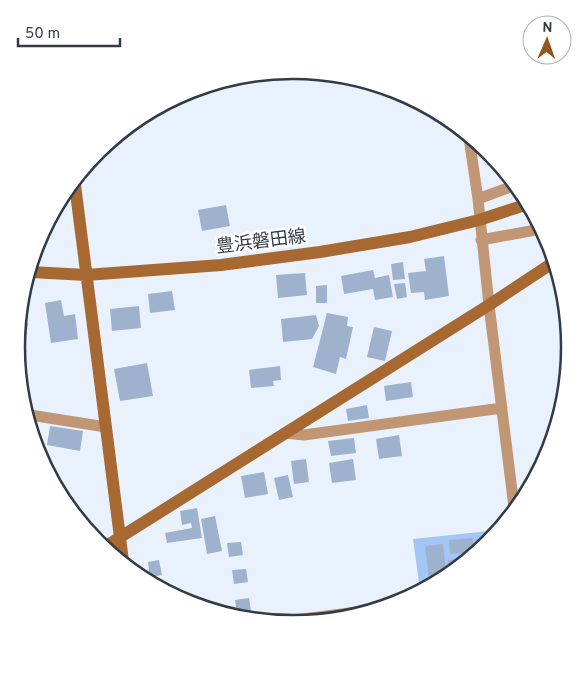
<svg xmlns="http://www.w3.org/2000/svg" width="587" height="696" viewBox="0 0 587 696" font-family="Overpass,'Noto Sans JP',sans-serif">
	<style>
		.green { fill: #a2c6f6 }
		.building { fill: #9eb2cd }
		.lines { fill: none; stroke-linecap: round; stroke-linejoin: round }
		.street { stroke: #c19674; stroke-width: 11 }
		.secondary { stroke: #a76931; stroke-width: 12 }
		.labels { text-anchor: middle; stroke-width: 5; stroke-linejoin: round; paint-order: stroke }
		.street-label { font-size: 18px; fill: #333b46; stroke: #fff }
		.rim { fill: none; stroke: #333b46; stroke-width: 2.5 }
	</style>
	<rect width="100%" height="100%" fill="#e9f1fd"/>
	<path class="green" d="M499,530L489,544L420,590L413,539Z"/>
	<path class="building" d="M226,205L230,226L202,231L198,210Z
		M444,256L449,296L425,300L424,292L411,293L408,273L426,271L424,259Z
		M403,262L405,279L393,280L391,264Z
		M373,270L375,278L389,275L393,297L375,300L373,289L344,294L341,276Z
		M305,273L307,295L278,298L276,275Z
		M405,283L407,297L397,299L394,284Z
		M327,285V303H316V286Z
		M172,291L175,310L150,313L148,294Z
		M61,300L64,316L75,314L78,339L51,343L45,303Z
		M139,306L141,328L112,331L110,309Z
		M327,313L348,317L347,326L353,327L346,359L340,357L336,374L313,367Z
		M316,315L319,326L312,339L283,342L281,319Z
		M21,322L28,323L25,345L17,344Z
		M374,327L392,331L385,361L367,357Z
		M147,363L153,396L120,401L114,369Z
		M280,366L281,380L273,381L274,386L251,388L249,370Z
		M411,382L413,397L386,401L384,386Z
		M367,405L369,418L348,421L346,409Z
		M50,426L83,431L80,451L47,445Z
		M399,435L402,456L379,459L376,439Z
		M354,438L356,453L331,456L328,441Z
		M306,459L309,482L294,484L291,461Z
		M353,459L356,480L332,483L329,463Z
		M264,472L268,494L245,498L241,476Z
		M288,475L293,497L279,500L274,478Z
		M197,508L202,538L167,543L165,533L192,528L191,523L182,525L180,511Z
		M215,516L222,551L207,554L201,519Z
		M473,538L474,552L450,554L449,540Z
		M241,542L243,555L229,557L227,543Z
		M443,544L446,573L439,578L429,579L425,546Z
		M470,557L450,571L448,560Z
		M159,560L162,575L150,577L148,562Z
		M246,569L248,582L234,584L232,570Z
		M249,598L251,611L237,613L235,600Z"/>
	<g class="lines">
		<path class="street" d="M469,138L478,199L489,305L514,507
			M478,199L513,186
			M481,240L541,229
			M30,415L106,427
			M285,433L304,435L502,408
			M279,622L365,611"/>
		<path class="secondary" d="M75,185L123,561
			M31,272L86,275L221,265L320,252L410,237L479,220L525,205
			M103,548L489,305L554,262"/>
	</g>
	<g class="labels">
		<g class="street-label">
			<text transform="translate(261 241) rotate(-7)" y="6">豊浜磐田線</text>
		</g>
	</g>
	<path d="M0 0H587V696H0ZM25 347a268 268 0 1 1 536 0a268 268 0 1 1-536 0Z" fill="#fff" fill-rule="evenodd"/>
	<path class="rim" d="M25 347a268 268 0 1 1 536 0a268 268 0 1 1-536 0Z"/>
	<g transform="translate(547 40) rotate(2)"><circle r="24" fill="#ffffff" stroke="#adb1b5"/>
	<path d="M0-4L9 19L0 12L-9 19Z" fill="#94571b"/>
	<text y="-8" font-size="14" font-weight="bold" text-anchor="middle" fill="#333b46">N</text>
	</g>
	<path d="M18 38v8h102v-8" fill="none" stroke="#333b46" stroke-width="2.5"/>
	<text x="25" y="38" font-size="15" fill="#333b46" stroke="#ffffff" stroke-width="4" paint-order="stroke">50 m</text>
</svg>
